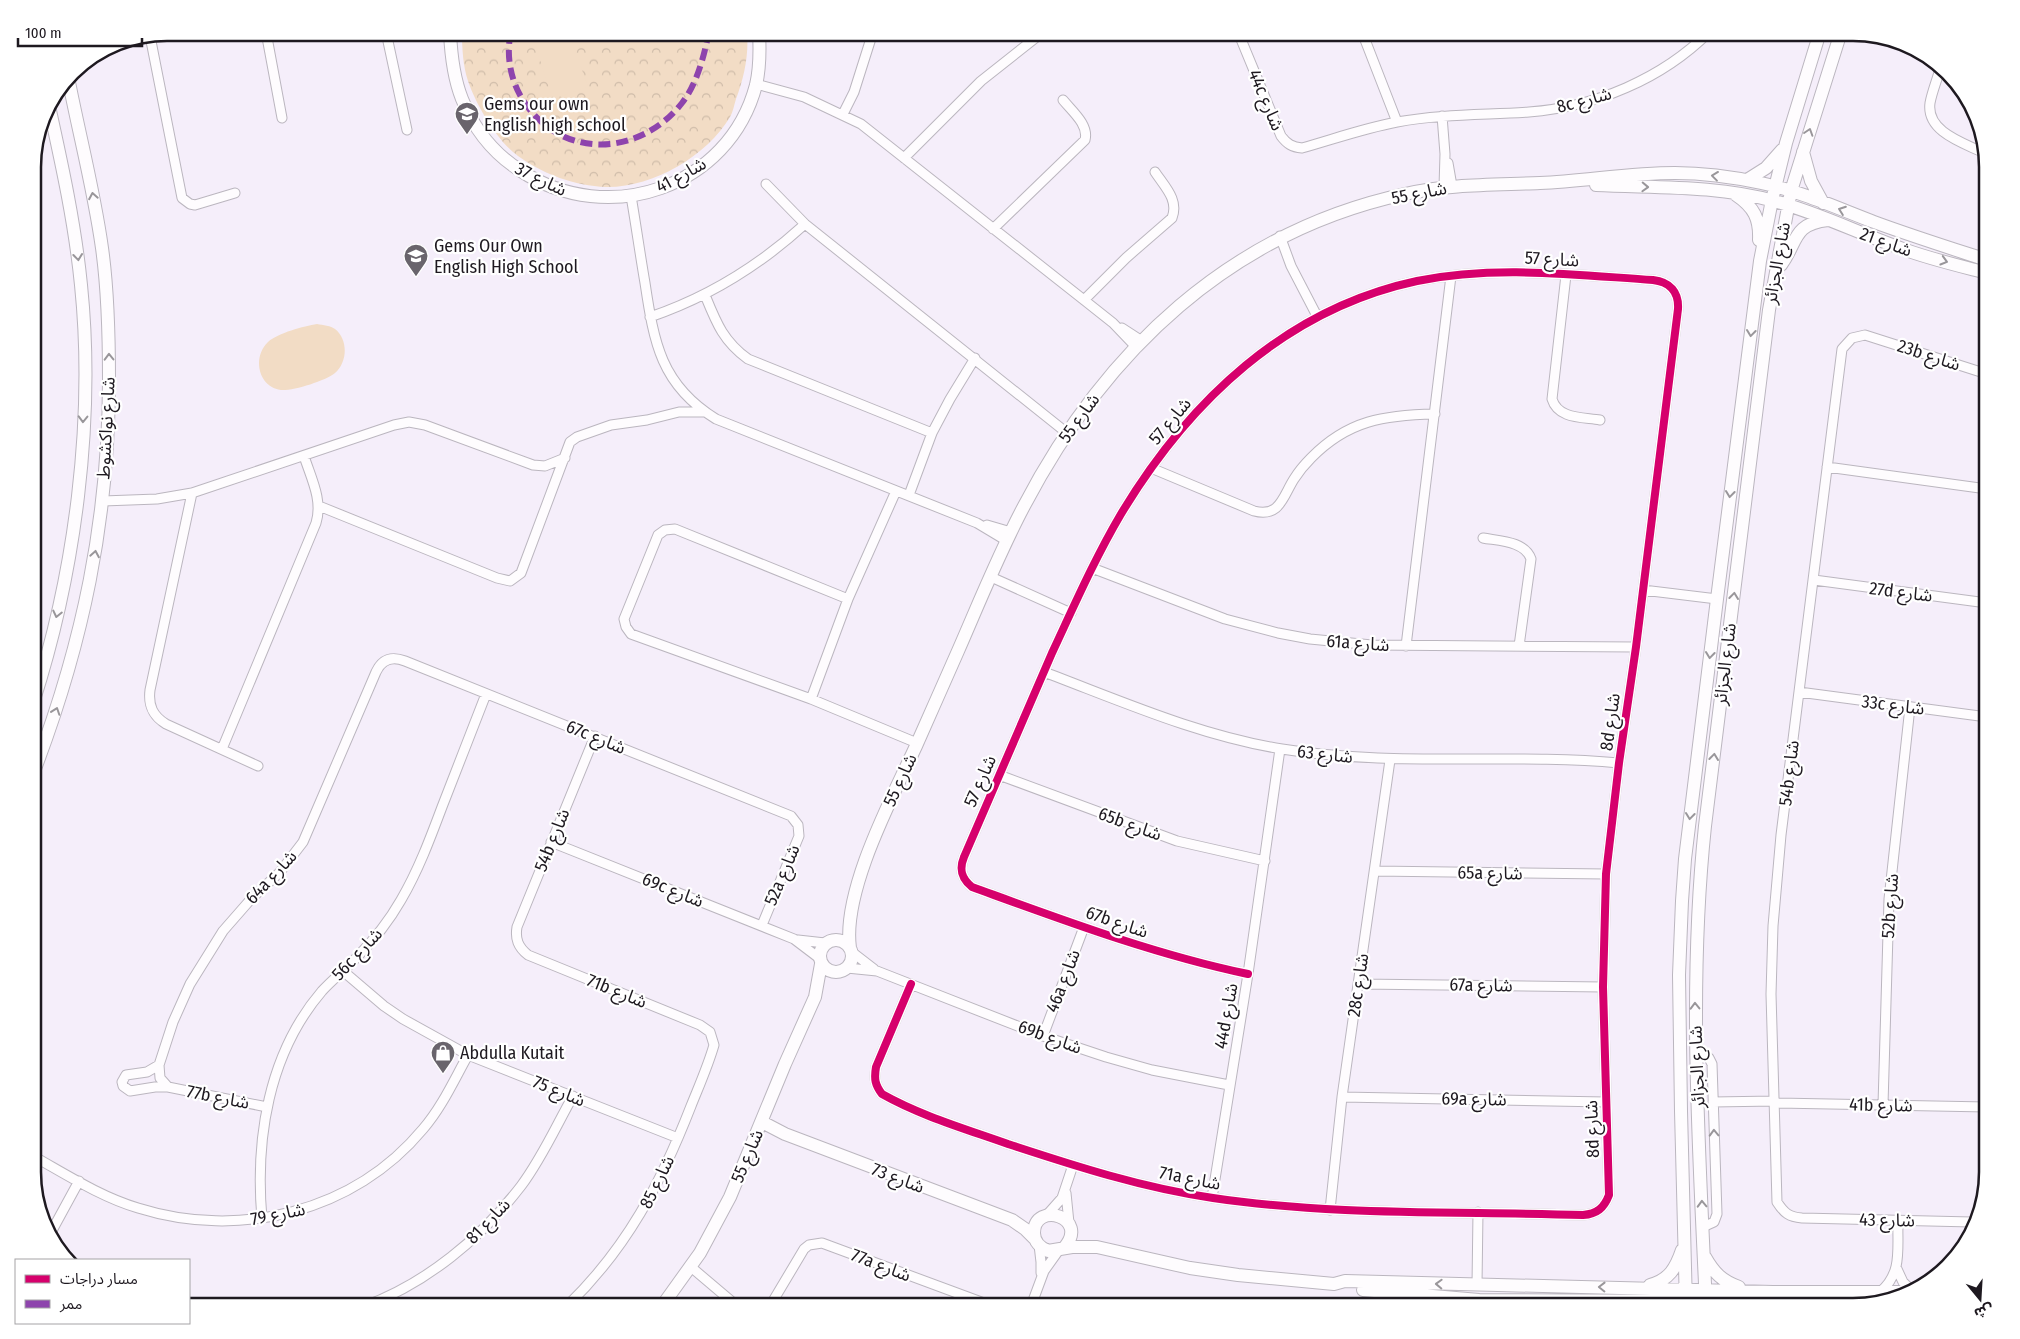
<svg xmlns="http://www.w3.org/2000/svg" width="2020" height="1339" viewBox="0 0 2020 1339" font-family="'Fira Sans Condensed','Noto Sans Arabic',sans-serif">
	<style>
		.forest { fill: url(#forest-crowns) }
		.garden { fill: #f2dcc5 }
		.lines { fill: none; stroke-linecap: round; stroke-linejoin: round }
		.street-casing { stroke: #bbb6bf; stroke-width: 11 }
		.secondary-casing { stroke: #bbb6bf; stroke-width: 14 }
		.street { stroke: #fefcfe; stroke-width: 9 }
		.secondary { stroke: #fefcfe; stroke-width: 12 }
		.quiet { stroke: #8e44ad; stroke-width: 6; stroke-dasharray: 12 6; stroke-linecap: butt }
		.cycleway-casing { stroke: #fff; stroke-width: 11 }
		.cycleway { stroke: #d6006c; stroke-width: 8 }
		.oneway { stroke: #99969a }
		.labels { text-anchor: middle; stroke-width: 4.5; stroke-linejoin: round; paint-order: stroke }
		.street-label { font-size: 18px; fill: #1e1920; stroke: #fff }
		.poi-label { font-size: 18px; fill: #1e1920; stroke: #fff; text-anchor: start }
		.rim { fill: none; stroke: #1e1920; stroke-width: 2.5 }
	</style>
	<defs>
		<pattern id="forest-crowns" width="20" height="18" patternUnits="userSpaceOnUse" patternTransform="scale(1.25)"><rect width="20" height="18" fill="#f2dcc5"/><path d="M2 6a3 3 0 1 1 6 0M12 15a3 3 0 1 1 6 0" fill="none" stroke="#cfbca9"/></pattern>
	</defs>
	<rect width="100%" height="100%" fill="#f5eefa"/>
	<path class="forest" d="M747,32C749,55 744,78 736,99C734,105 733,112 730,117C707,156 652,188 606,187C575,186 543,174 518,156C498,142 476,105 468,81C463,66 462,48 462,33Z"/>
	<path class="garden" d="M564,33H569L588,87L553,99L534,42Z
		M317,324C323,325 331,326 335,329C349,340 347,363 335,373C325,381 293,391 281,390C258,387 252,357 268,342C278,333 304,326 317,324Z"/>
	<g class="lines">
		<defs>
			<path id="street" d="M266,32L282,118
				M386,32L407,130
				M1238,32L1281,136C1287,144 1292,147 1302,148C1334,139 1365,128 1397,122C1441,114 1485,115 1529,112C1595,107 1662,79 1709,32
				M1362,32L1397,122
				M150,36L182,198L190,204L195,205L235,193
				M1940,69C1937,80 1932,92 1930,103C1926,132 1964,143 1984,153
				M756,84L804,97L861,124L1084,300L1113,323L1136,347
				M843,114L854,92L873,32
				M1442,116L1445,154L1444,187
				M904,158L981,81L1043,32
				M1448,163L1452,186
				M766,184L805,224L1067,433
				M631,196C636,225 640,254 645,283C654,343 661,385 716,419L977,523L1007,541
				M993,229L1085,140C1089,125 1073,112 1063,100
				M1280,236L1291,266L1317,316
				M1566,275L1552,399C1558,419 1582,417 1600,420
				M705,295C716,322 723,341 748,359L932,433
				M1084,300L1126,258L1172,218C1179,200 1165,187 1155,172
				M650,317C709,297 759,266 805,224
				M1122,328L1142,341
				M1827,467L1987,489
				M1151,468L1254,511C1280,518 1283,496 1294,479C1299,471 1305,464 1311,458C1348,420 1385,415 1435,414
				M192,493L150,690C148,706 153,716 166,724L258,766
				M909,495L932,433L950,399L975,358
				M103,501L157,499L192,493L394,425L409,422L425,425L533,465L545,466L565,458
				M319,506L497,578L510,581L521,573L570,442L577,437L611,425L647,420L679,412H704
				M987,525L1011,532
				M1483,538C1499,541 1525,541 1531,559L1519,646
				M1092,568L1225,619L1278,633L1310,639L1372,645L1636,647
				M991,577L1071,613
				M1814,580L1987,603
				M1643,590L1717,599
				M848,599L675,529L665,530L658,535L624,619L626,627L631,634L811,699L917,743
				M1406,646L1451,276
				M1044,672C1121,701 1200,736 1282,749C1393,767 1507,753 1619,763
				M1799,692L1987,717
				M811,699L848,599L896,491
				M222,749L316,523C323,500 311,478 304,456
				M999,775L1177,841L1265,861
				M551,842L794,939L819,958
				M1375,871L1606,874
				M798,940L825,943
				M852,952L874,969
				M847,968L877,971L1043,1036L1106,1057L1152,1070L1229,1085
				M343,971L384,1006L403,1019L468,1055L678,1138
				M911,984L876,1067C874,1079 875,1085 882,1094C921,1116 966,1129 1008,1144C1075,1166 1143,1188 1213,1198C1335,1216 1459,1211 1583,1215C1597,1214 1604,1208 1609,1195L1603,987L1606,874L1619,763L1636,647L1678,309C1679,292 1670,282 1653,280C1575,275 1495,265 1417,281C1286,309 1189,401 1121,514C1095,558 1074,606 1052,653C1022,721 993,789 964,857C959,869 961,878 972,887C1063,920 1153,954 1248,974
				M1359,984L1603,987
				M1043,1036L1084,927
				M1697,1048L1709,1058L1712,1064L1717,1214L1714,1222L1703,1227
				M159,1065L147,1072L126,1075L122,1082L123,1086L130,1091L155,1087H168L267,1107
				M168,1087L160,1078L159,1065L173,1022L190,984L223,931L251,899L280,872L303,842L376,672C382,659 392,656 405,661L791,816L798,825L799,836L762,925
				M1342,1097L1606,1102
				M1713,1102L1774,1101
				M1774,1103L1987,1107
				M1883,1105L1889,899L1910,707
				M33,1156C67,1175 101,1197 138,1208C240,1240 354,1212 423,1129C442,1107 454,1080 468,1055
				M1066,1193L1069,1223
				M1212,1198L1248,974L1280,749
				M1330,1210L1342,1097L1390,760
				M1046,1216L1062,1198L1073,1165
				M262,1219C255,1140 268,1054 322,991C333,979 346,969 357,957C374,940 389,921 401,900C418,871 430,839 442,807C457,769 471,732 486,694
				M1972,1222L1802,1218C1789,1217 1784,1213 1777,1202L1771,994L1773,926L1781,835L1842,349L1852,338L1865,335L1987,374
				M49,1236L79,1181
				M1039,1245L1041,1262V1273
				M691,1267L737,1306
				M1897,1269L1903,1282L1912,1291
				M1477,1285L1478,1212
				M1880,1292C1903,1273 1897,1248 1898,1221
				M365,1306C427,1283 481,1238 521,1186C542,1158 556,1126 573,1096
				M567,1306C627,1248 661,1183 691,1106C699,1086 708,1066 714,1045L710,1032L700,1025L528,955C518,947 515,939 517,927L595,736
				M770,1306L804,1249L809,1245L822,1243L992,1306
				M1031,1306L1044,1271L1059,1250"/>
			<path id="secondary" d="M450,32C451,55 454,79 462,99C474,129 494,154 521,171C608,228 729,188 756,85C760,68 760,50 759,32
				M1803,152L1811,181L1823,203
				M1747,180L1766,168L1782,150
				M1596,185C1655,188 1716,185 1774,201C1819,213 1860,234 1903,249C1930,259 1960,266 1987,273
				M1736,195C1754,207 1760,219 1759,240
				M1781,265C1798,242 1792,224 1828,220
				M33,703C75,573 95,421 81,285C75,224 62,165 49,106
				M33,774C83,644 109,519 109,379C109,336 108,291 102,248C94,190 79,134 68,77
				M820 956a16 16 0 1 1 32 0a16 16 0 1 1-32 0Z
				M850,948C842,891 892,798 916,746C930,714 944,683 958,651C979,603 999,553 1024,506C1105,351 1230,232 1405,194C1449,184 1494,185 1540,183C1585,181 1630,173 1675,173C1703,173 1733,177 1761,183C1800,191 1837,208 1874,222C1912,236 1950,248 1987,260
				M762,1122L785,1134L1012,1220L1025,1229L1035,1239
				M1064,1248C1091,1217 1034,1200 1034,1233C1034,1242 1041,1248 1048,1251L1072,1247H1097L1190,1268L1238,1275L1334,1284L1345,1281L1773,1292H1907
				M1705,1257C1714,1273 1722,1281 1739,1287
				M1650,1285C1669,1280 1676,1268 1682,1250
				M1363,1290L1479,1300L1686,1301L1800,1306
				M662,1306L700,1253L730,1197L785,1064L815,997L821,964
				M1686,1306L1681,1111L1679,975L1682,901L1685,859L1717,599L1760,261L1772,200L1786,143L1820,32
				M1706,1306C1699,1147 1688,986 1705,826L1769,310L1791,191L1841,32"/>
		</defs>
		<use href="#street" class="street-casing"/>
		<use href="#secondary" class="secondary-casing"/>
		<use href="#street" class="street"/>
		<use href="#secondary" class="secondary"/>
		<path class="quiet" d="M511,32C506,53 510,77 520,95C556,160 638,159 682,103C697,84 704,56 709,32"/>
		<defs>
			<path id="cycleway" d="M911,984L876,1067C874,1079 875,1085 882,1094C921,1116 966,1129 1008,1144C1075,1166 1143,1188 1213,1198C1335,1216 1459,1211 1583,1215C1597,1214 1604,1208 1609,1195L1603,987L1606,874L1619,763L1636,647L1678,309C1679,292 1670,282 1653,280C1575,275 1495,265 1417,281C1286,309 1189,401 1121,514C1095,558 1074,606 1052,653C1022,721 993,789 964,857C959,869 961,878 972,887C1063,920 1153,954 1248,974"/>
		</defs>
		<use href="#cycleway" class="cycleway-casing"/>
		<use href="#cycleway" class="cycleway"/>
	</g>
	<defs><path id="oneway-chevron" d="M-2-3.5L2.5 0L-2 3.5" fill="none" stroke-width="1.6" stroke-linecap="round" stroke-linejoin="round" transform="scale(1.25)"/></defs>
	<g class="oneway">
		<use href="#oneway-chevron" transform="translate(1809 132) rotate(-72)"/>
		<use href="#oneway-chevron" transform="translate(1715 176) rotate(-173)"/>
		<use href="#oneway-chevron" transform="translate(1645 187) rotate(2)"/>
		<use href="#oneway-chevron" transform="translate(93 196) rotate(-100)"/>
		<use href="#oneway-chevron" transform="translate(1842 210) rotate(-160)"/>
		<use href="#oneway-chevron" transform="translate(78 257) rotate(83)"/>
		<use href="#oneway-chevron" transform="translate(1944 261) rotate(16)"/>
		<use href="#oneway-chevron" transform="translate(1751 333) rotate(97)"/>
		<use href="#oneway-chevron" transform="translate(109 357) rotate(-91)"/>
		<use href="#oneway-chevron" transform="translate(83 419) rotate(91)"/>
		<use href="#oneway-chevron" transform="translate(1730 494) rotate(97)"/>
		<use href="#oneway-chevron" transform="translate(95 554) rotate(-80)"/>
		<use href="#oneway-chevron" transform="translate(1734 596) rotate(-83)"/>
		<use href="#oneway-chevron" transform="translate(57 614) rotate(103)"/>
		<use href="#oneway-chevron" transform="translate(1710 655) rotate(97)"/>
		<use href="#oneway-chevron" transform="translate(56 711) rotate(-71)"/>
		<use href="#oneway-chevron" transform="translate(1714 757) rotate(-83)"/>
		<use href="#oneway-chevron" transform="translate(1690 816) rotate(97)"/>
		<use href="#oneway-chevron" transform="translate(1695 1006) rotate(-91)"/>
		<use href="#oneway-chevron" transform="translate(1714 1133) rotate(-92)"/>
		<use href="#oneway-chevron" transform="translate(1702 1204) rotate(-92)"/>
		<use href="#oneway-chevron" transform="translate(1439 1284) rotate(-178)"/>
		<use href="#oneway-chevron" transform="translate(1602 1287) rotate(-179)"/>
	</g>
	<defs>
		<symbol id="school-pin" viewBox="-11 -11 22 30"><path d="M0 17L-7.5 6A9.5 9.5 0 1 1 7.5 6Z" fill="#69646c" stroke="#fff"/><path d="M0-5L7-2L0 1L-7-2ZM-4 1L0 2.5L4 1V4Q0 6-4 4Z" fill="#fff"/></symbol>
		<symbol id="shop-pin" viewBox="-11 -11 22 30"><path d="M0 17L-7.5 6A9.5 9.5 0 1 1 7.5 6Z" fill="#69646c" stroke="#fff"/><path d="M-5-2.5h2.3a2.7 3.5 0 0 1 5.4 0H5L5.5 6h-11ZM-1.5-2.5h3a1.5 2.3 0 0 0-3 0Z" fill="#fff"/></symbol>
	</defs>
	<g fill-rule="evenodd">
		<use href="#school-pin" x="453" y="100" width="28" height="38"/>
		<use href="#school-pin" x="402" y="242" width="28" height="38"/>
		<use href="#shop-pin" x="429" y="1039" width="28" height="38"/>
	</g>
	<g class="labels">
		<g class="street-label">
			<text transform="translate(1266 100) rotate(67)" y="6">44c شارع</text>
			<text transform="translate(1584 100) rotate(-15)" y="6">8c شارع</text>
			<text transform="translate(681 175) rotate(-29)" y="6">شارع 41</text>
			<text transform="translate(541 179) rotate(26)" y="6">شارع 37</text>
			<text transform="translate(1419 193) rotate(-11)" y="6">شارع 55</text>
			<text transform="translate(1886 242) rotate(20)" y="6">شارع 21</text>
			<text transform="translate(1552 259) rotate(3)" y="6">شارع 57</text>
			<text transform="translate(1777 263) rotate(-80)" y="6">شارع الجزائر</text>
			<text transform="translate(1929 355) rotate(18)" y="6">23b شارع</text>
			<text transform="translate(1079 418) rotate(-54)" y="6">شارع 55</text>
			<text transform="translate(1170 421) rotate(-50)" y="6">شارع 57</text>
			<text transform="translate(106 428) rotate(-87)" y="6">شارع نواكشوط</text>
			<text transform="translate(1901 592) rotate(7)" y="6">27d شارع</text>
			<text transform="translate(1358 643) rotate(4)" y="6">61a شارع</text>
			<text transform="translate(1725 664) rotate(-83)" y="6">شارع الجزائر</text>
			<text transform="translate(1893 705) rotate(7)" y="6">33c شارع</text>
			<text transform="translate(1610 722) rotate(-82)" y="6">8d شارع</text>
			<text transform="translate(596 737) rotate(22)" y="6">67c شارع</text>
			<text transform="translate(1325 754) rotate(6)" y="6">شارع 63</text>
			<text transform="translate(1789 773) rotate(-83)" y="6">54b شارع</text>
			<text transform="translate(900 780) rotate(-65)" y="6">شارع 55</text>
			<text transform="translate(980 781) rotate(-66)" y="6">شارع 57</text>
			<text transform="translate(1130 824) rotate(20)" y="6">65b شارع</text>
			<text transform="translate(552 840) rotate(-68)" y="6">54b شارع</text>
			<text transform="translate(1490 873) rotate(1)" y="6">65a شارع</text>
			<text transform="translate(782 875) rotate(-67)" y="6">52a شارع</text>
			<text transform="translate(271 877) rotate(-47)" y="6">64a شارع</text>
			<text transform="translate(673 890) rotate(22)" y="6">69c شارع</text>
			<text transform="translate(1890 906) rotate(-86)" y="6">52b شارع</text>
			<text transform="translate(1117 922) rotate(19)" y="6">67b شارع</text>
			<text transform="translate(357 954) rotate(-47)" y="6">56c شارع</text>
			<text transform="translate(1063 981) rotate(-69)" y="6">46a شارع</text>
			<text transform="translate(1358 985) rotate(-82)" y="6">28c شارع</text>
			<text transform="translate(1481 985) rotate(1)" y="6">67a شارع</text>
			<text transform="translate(617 991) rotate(22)" y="6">71b شارع</text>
			<text transform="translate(1226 1016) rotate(-80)" y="6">44d شارع</text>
			<text transform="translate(1050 1037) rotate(20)" y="6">69b شارع</text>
			<text transform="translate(1697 1067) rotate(-92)" y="6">شارع الجزائر</text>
			<text transform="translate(559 1091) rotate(22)" y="6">شارع 75</text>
			<text transform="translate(218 1097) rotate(11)" y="6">77b شارع</text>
			<text transform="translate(1474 1099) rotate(1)" y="6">69a شارع</text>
			<text transform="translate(1881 1105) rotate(1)" y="6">41b شارع</text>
			<text transform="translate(1592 1129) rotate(-92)" y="6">8d شارع</text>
			<text transform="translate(747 1156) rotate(-67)" y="6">شارع 55</text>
			<text transform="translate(898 1178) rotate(21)" y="6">شارع 73</text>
			<text transform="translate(1190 1178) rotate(11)" y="6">71a شارع</text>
			<text transform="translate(657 1182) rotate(-64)" y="6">شارع 85</text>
			<text transform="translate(278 1214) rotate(-11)" y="6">شارع 79</text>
			<text transform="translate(1887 1220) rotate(1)" y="6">شارع 43</text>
			<text transform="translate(488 1221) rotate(-46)" y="6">شارع 81</text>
			<text transform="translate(881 1265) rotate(21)" y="6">77a شارع</text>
		</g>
		<g class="poi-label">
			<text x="484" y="110">Gems our own<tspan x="484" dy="21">English high school</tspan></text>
			<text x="434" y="252">Gems Our Own<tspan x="434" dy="21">English High School</tspan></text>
			<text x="460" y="1059">Abdulla Kutait</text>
		</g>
	</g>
	<path d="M0 0H2020V1339H0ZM167 41H1853A126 126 0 0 1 1979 167V1172A126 126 0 0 1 1853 1298H167A126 126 0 0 1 41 1172V167A126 126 0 0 1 167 41Z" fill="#fff" fill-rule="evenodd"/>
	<path class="rim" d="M167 41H1853A126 126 0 0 1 1979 167V1172A126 126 0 0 1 1853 1298H167A126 126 0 0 1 41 1172V167A126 126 0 0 1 167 41Z"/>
	<rect x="15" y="1259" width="175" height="65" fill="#ffffff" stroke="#a5a3a6"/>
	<rect x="25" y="1275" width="25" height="8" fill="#d6006c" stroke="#a5a3a6"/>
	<text x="60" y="1284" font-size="15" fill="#1e1920">مسار دراجات</text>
	<rect x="25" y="1300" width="25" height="8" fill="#8e44ad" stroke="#a5a3a6"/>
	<text x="60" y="1309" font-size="15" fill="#1e1920">ممر</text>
	<g transform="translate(1980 1299) rotate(162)" stroke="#ffffff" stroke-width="4" paint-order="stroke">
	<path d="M0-4L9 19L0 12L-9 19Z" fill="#1e1920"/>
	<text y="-8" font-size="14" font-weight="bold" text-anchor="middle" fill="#1e1920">ش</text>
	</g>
	<path d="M18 38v8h124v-8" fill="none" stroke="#1e1920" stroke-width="2.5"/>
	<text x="25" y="38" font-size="15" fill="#1e1920" stroke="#ffffff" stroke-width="4" paint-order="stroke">100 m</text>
</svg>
